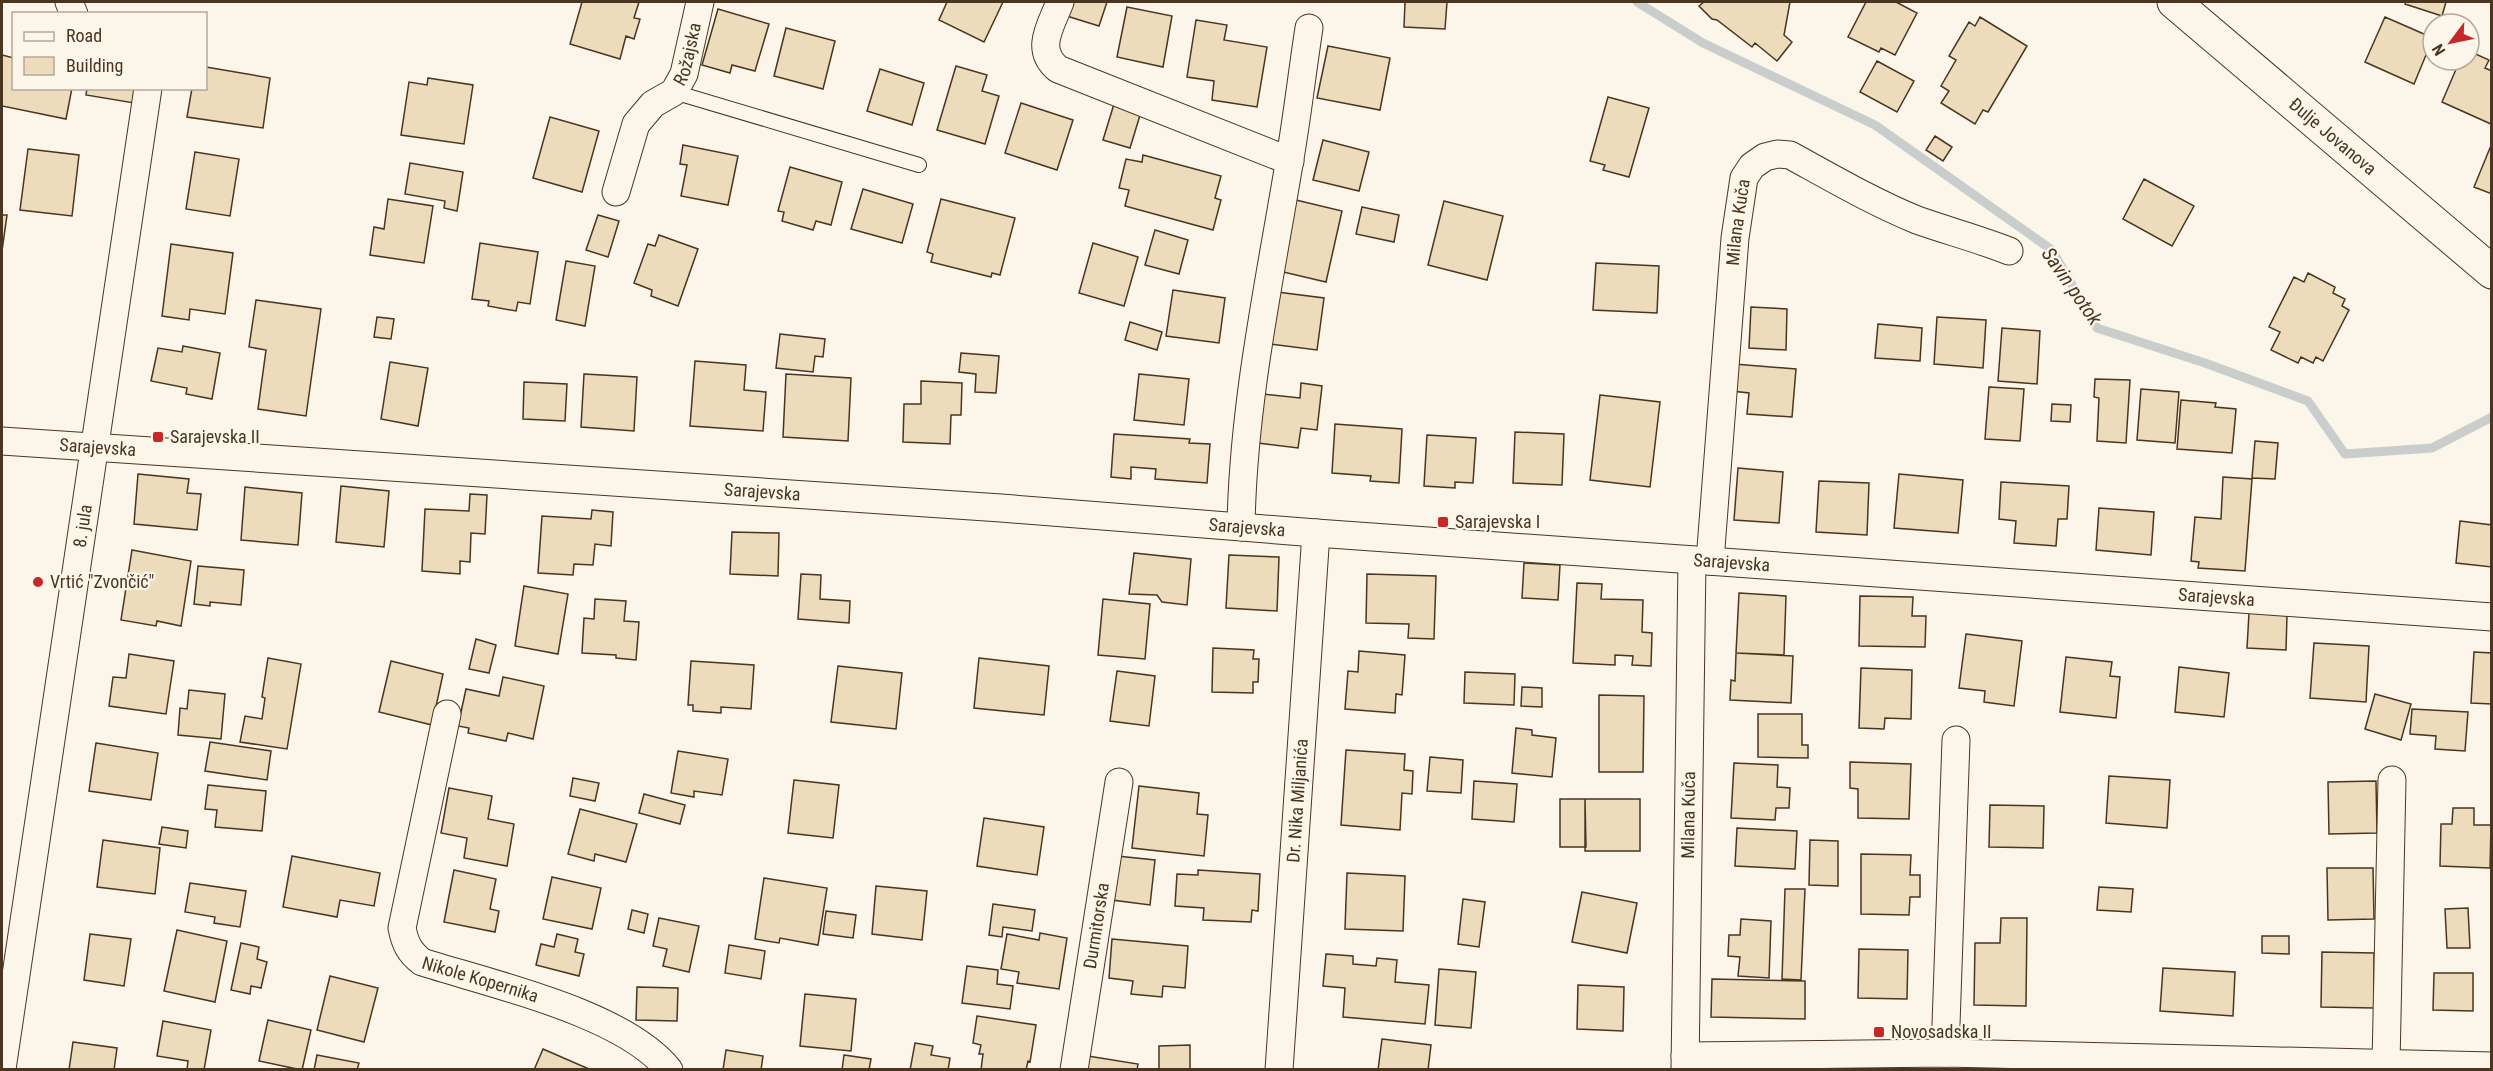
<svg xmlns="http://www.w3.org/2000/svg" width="2493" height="1071" viewBox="0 0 2493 1071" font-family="'Roboto Condensed',sans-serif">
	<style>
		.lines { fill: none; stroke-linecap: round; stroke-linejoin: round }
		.stream { stroke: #c9cecd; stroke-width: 9 }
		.building { fill: #ecdcbc; stroke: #4a3520; stroke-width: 1.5 }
		.service-casing { stroke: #4a3520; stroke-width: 16 }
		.minor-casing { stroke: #4a3520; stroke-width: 29 }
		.tertiary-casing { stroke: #4a3520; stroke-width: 35 }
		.service { stroke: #fbf6e9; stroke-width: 14 }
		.minor { stroke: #fbf6e9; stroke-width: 27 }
		.tertiary { stroke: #fbf6e9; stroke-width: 33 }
		.poi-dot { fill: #c62828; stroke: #fbf6e9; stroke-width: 2 }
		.labels { text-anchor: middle; stroke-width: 4.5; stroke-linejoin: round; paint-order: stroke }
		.street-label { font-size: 18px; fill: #4a3520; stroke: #fbf6e9 }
		.poi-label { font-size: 18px; fill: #4a3520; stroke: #fbf6e9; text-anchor: start }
		.water-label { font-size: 20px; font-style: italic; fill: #4a3520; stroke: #fbf6e9 }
	</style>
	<rect width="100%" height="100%" fill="#fbf6e9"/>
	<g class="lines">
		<path class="stream" d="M1637,2L1703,43L1875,125L2052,250L2097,328L2205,363L2308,401L2345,454L2432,448L2492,417"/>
	</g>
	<path class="building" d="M582,2H639L634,18L640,19L634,39L626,36L620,59L570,44Z
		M947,2H1003L984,42L939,20Z
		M1061,2H1107L1099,26L1057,13Z
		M1405,2H1447L1445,29L1404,27Z
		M1704,2H1790L1784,35L1792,42L1777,61L1755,43L1752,47L1717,20L1712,19L1699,6Z
		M1866,2H1896L1917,13L1895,55L1881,48L1879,52L1848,37Z
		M2406,2H2446L2442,16L2405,4Z
		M1127,7L1172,16L1163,67L1117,57Z
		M718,9L769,24L755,71L732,65L730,73L702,65Z
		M1980,17L2027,46L1988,112L1983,110L1975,124L1941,103L1949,91L1941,86L1956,60L1949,56L1969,22L1975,26Z
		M2385,17L2433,38L2414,84L2365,62Z
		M1196,20L1227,25L1224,40L1267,47L1257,107L1212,100L1214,81L1187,77Z
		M786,28L835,41L823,89L774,76Z
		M1328,46L1390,58L1380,110L1317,98Z
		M2469,51L2489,60L2485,68L2492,71L2491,124L2442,102L2460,60H2469Z
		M2,55L14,58V88H72L66,119L2,106Z
		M1877,61L1914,81L1897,112L1860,92Z
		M956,66L987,75L982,91L999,96L985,144L937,130Z
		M206,67L270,78L263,128L187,117L192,88H206Z
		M880,69L924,83L912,125L867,111Z
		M428,78L473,85L464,144L401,135L409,82L427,85Z
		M87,88H142L140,104L86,95Z
		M1608,97L1649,108L1629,177L1603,170L1605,165L1590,161Z
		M1021,103L1073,120L1057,170L1005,153Z
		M1114,104L1141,112L1130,148L1103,140Z
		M550,117L599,131L582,192L533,178Z
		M1935,136L1952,147L1943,161L1926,150Z
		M1323,140L1369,152L1359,191L1313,180Z
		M2492,143V194L2474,187Z
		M683,145L738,156L728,205L681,196L687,165L680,164Z
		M28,149L79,155L72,216L20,210Z
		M195,152L239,159L230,216L186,209Z
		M1143,155L1221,176L1215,198L1221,200L1213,230L1125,206L1129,190L1119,188L1126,159L1142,162Z
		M410,163L463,172L457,211L444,208L445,201L405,194Z
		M790,167L842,182L831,225L816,221L813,230L782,221L784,212L778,211Z
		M2144,179L2194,206L2172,246L2123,219Z
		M863,189L913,204L902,243L851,229Z
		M388,199L433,206L424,263L370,255L374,227L384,229Z
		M941,199L1015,218L1000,275L992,273L991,277L931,262L933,254L927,252Z
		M1296,200L1342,211L1326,282L1279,271Z
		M1444,201L1503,216L1487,280L1428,265Z
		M1362,207L1399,215L1394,242L1356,234Z
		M2,215H7L2,251Z
		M598,215L619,221L608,257L586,250Z
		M1155,230L1188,240L1179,274L1145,265Z
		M659,235L698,249L678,306L651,296L652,290L634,283L648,244L655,246Z
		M480,243L538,252L530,304L518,302L516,311L488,306L489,301L472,299Z
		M1093,243L1138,257L1124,306L1079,293Z
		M171,244L233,253L225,314L190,309L189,320L162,316Z
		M566,261L595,266L585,326L556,320Z
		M1596,263L1659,266L1657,313L1593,310Z
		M2308,273L2335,287L2333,293L2345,299L2342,306L2349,310L2323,361L2316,357L2313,363L2301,357L2298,363L2271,350L2280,332L2269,327L2294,277L2304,282Z
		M1173,290L1225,298L1219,343L1166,336Z
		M1277,292L1324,298L1317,350L1270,344Z
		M256,300L321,309L306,416L258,409L266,350L249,347Z
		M1751,307L1787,309L1786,350L1749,348Z
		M377,317L394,319L391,339L374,337Z
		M1937,317L1986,320L1983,368L1934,364Z
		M1130,322L1162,332L1157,350L1125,340Z
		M1878,324L1922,328L1920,361L1875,358Z
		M2002,328L2040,331L2037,384L1998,381Z
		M780,334L825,339L823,357L815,356L813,372L776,368Z
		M183,346L220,353L212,399L186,394L187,388L151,381L158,348L182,352Z
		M961,353L999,356L996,393L975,392L976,374L959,372Z
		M695,361L746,365L744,390L766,392L763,431L690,426Z
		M390,362L428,368L418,426L381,419Z
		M1734,364L1796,369L1792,417L1747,414L1749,393L1732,391Z
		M584,374L637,377L634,431L581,427Z
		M786,374L851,378L848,441L783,437Z
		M1139,374L1189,379L1184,425L1134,420Z
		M2095,379L2130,380L2126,443L2097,441L2099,398L2094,397Z
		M921,381L962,383L961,415H951L950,444L903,442L904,404H921Z
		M524,382L567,384L565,421L523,419Z
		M1301,383L1322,386L1317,430L1301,428L1298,448L1258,443L1263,394L1300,398Z
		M1989,387L2024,389L2020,441L1985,439Z
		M2141,389L2179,392L2175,443L2137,440Z
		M1600,395L1660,402L1650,487L1590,480Z
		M2181,400L2216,403L2215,407L2236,409L2232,453L2177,449Z
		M2052,404L2071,405L2070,422L2051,421Z
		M1335,424L1402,429L1399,483L1370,481L1371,476L1332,473Z
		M1515,432L1564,434L1562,485L1513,483Z
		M1114,434L1190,439L1189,443L1210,444L1207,483L1155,479L1156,469L1131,467V479L1111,477Z
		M1427,435L1476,438L1473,483L1455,482V488L1424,486Z
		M2255,441L2278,443L2275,479L2252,478Z
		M1738,468L1783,472L1779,523L1734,520Z
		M138,474L189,479L187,493L201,494L197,530L134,524Z
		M1899,474L1963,480L1958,533L1894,528Z
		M2223,477L2252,479L2245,571L2198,568L2199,562L2191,561L2195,517L2221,519Z
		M1819,481L1869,483L1867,535L1816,532Z
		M2001,482L2069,486L2067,519H2058L2056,546L2014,543L2016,521L1999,519Z
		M341,486L389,491L384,547L336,542Z
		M245,487L302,493L298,545L241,540Z
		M470,494L487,495L485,534L471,533L470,562L460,561V574L422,571L425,509L469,511Z
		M2099,508L2154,512L2151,555L2096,550Z
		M592,510L613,512L611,546L595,544L593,565L574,564L573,575L538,573L542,516L591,519Z
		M2460,521L2492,525V567L2456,563Z
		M732,532L779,533L778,576L730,574Z
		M132,550L191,561L181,626L157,621L156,626L121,620Z
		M1134,553L1191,559L1187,605L1162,602L1157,595L1129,594Z
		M1229,555L1279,557L1277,611L1226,608Z
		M1524,563L1560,565L1558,600L1522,598Z
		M198,566L244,570L241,605L210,602V606L194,604Z
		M801,574L821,575L820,599L850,601L849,623L798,619Z
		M1367,574L1436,576L1434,639L1408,638L1409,624L1366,623Z
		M1577,583L1602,584L1601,599L1643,600L1642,632L1652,633L1651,666L1632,665L1633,656L1615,655V665L1573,663Z
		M524,586L568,594L558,654L515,646Z
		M1739,593L1786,596L1784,655L1736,653Z
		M1860,596L1913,597L1912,616H1926L1925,647L1859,646Z
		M595,599L626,601L624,621L639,622L636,660L616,658V655L582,653L584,618L594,619Z
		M1103,599L1150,604L1145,659L1098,655Z
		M2249,613L2287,615L2286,650L2247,648Z
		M1966,634L2022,641L2014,706L1984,702L1985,691L1959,688Z
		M476,639L496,645L489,673L469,669Z
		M2314,643L2369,646L2366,702L2310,698Z
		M1213,648L1254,650L1253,659H1259L1258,682H1253V693L1212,692Z
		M1359,651L1405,655L1402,695L1396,694L1395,713L1345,709L1348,671L1358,672Z
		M2474,652L2492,653V704L2471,703Z
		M1736,653L1793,656L1791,703L1730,700L1731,680L1735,681Z
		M129,654L174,661L166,714L109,706L113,677L126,678Z
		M2066,657L2112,662L2110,676L2120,677L2116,718L2060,712Z
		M268,658L301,664L287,749L240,742L245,716L262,719L265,698L262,697Z
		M979,658L1049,666L1044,715L974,708Z
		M391,661L443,674L432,725L379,712Z
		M691,661L754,665L751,709L721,707V713L693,711V705H688Z
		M838,666L902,673L896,729L831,722Z
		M2179,667L2229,673L2224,717L2175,712Z
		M1861,668L1912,670L1911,719L1885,718L1884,729L1859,728Z
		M1117,671L1155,676L1149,726L1110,721Z
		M1465,672L1515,674L1514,705L1464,703Z
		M503,677L544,686L533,739L508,733L506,741L468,733L469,728L458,726L466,689L499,696Z
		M1522,687L1542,688V707L1521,706Z
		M189,690L225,694L221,739L178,735L180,708L187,709Z
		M2375,694L2411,704L2401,740L2365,729Z
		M1599,695L1644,696L1643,772H1599Z
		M2412,709L2468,712L2465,751L2435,749L2436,736L2410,734Z
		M1758,714H1802V745H1808V758L1758,757Z
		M1516,728L1532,730V735L1556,738L1552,777L1512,773Z
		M210,742L271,751L267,780L205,771Z
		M96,743L158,753L151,800L89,791Z
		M1346,750L1405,754L1404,770L1413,771L1412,794L1402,793L1400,830L1341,825Z
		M678,751L728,759L722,795L694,791V797L671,793Z
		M1430,757L1463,760L1461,793L1427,791Z
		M1850,762L1911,764L1909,819L1858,818V789L1850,788Z
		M1734,763L1778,765L1777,787L1790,788L1789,808H1776L1775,820L1731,818Z
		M2109,776L2170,780L2167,828L2106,823Z
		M573,778L599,783L595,801L570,796Z
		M794,780L839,785L833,838L788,833Z
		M1474,781L1517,784L1514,822L1472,819Z
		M2376,781L2377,833L2329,834L2328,782Z
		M208,785L266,791L262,831L215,827L217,810L205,809Z
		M1139,786L1199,793L1197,814L1208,815L1204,856L1132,848Z
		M449,788L492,796L488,819L514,824L507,866L464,858L467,838L441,833Z
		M644,794L685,805L680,824L639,813Z
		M1560,799H1585L1586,847H1560Z
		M1585,799H1640V851H1585Z
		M1990,805L2044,806L2043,848L1989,847Z
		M2453,808H2474V825H2491L2490,868L2440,866L2441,824H2452Z
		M580,809L637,824L626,862L595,854L594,861L568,854Z
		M984,818L1044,827L1037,875L977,866Z
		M162,827L188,831L186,848L159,844Z
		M1737,828L1797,831L1795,869L1735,866Z
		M103,840L160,848L155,894L97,887Z
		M1810,840L1838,841V886L1809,885Z
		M1861,854L1911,855L1910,875H1920V897H1910L1909,915L1861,914Z
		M292,856L380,873L374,906L340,900L337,917L283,907Z
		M1117,856L1155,860L1150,905L1112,900Z
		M2327,868H2373L2374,919L2328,920Z
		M454,870L496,879L490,909L499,911L495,932L444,922Z
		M1198,870L1260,874L1258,911L1252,910L1251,922L1203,920L1204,908L1175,906L1177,874L1198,875Z
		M1347,873L1405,876L1403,931L1345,929Z
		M552,877L601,888L592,929L543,919Z
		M764,878L827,888L818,945L780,938L779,943L755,939Z
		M190,883L246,891L240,927L214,923L215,917L185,912Z
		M876,886L927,891L922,940L872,934Z
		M2099,887L2133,889L2131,912L2097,910Z
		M1785,889H1805L1801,980L1782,979Z
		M1582,892L1637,903L1627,953L1572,942Z
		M1463,899L1485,902L1479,947L1458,944Z
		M993,904L1035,910L1032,931L1003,927L1002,937L989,935Z
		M2468,908L2470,948H2447L2445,909Z
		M632,910L648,914L644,933L628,929Z
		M826,911L856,915L853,938L823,934Z
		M659,918L699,926L689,972L663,966L667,949L653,946Z
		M2001,918H2027L2026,1006L1974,1005L1975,943H2000Z
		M1741,919L1771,921L1769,978L1738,976L1740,957L1728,956L1729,935H1740Z
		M177,930L227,941L215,1002L164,991Z
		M1040,933L1067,938L1059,989L1017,983L1019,972L1001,969L1007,934L1039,940Z
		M90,934L131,939L124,986L84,980Z
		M557,934L578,939L575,952L584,954L579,976L536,965L541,944L554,947Z
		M2262,936H2289V954L2262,953Z
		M1112,939L1188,946L1185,988L1163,986L1162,997L1131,994L1133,981L1109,978Z
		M241,943L259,947L257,959L267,962L261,988L251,986L250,994L231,990Z
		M729,945L765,951L761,979L725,973Z
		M1859,949L1908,950L1907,999L1858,998Z
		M2322,952L2374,953V1008L2321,1007Z
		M1326,954L1353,956V964L1376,966L1377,958L1397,960L1395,982L1429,985L1425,1024L1343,1017L1345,988L1323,986Z
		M967,966L998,970L997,984L1013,986L1010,1009L962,1003Z
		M2163,968L2235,972L2233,1016L2160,1011Z
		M1439,969L1476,972L1471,1028L1435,1025Z
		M2434,973H2473V1011L2433,1010Z
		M330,976L378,988L364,1042L317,1030Z
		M1712,979L1805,981V1019L1711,1017Z
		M1578,985L1624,987L1623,1031L1577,1029Z
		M637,987L678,988L677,1021L636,1020Z
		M805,994L856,999L851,1051L800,1046Z
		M977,1016L1036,1025L1030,1062L1028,1061L1026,1070H981L983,1054H979L981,1045L973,1043Z
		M268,1020L311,1030L302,1070L259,1061Z
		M163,1021L211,1030L204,1070H187L188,1061L157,1056Z
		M1382,1039L1431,1045L1428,1070H1378Z
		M73,1042L117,1048L114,1070H69Z
		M915,1043L933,1046L931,1055L950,1058L948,1070H910Z
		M1190,1045V1070H1159V1046Z
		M543,1049L589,1069V1070H534Z
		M726,1050L763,1056L761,1070H723Z
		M317,1055L359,1063L357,1070H314Z
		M844,1055L871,1059L869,1070H842Z
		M1088,1056L1138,1064L1137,1070H1086Z"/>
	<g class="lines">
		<defs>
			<path id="service" d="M674,92L919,165"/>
			<g id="minor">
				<path d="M69,2L74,14"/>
				<path d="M1060,2C1051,26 1034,49 1058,69L1290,161"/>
				<path id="s1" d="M616,192L636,124L653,104L674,92L684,74L700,2"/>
				<path id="s2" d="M2,441L1001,508L1316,533L2492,617"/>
				<path d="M1241,527C1243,405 1269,284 1289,164C1297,119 1302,73 1309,28"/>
				<path id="s3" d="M1710,561L1735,238L1744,178L1752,166L1765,157L1777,154L1790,155C1832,178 1873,202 1917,220C1948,231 1979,239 2009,251"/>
				<path id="s4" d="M447,714L402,928C405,943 409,952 422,962C491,984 624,1013 669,1070"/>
				<path d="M1945,1053L1956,740"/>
				<path d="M1685,1056L1945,1053L2492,1066"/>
				<path d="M2386,1064L2392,780"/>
				<path id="s5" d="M2,1069L148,88"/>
				<path id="s6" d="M1074,1070L1119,782"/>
				<path id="s7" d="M1279,1070L1316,533"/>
				<path id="s8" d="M1685,1070L1692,560"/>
			</g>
			<g id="tertiary">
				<path id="s9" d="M2174,2L2492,272"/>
			</g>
		</defs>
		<use href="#service" class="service-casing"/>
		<use href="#minor" class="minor-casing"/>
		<use href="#tertiary" class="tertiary-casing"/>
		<use href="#service" class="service"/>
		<use href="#minor" class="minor"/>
		<use href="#tertiary" class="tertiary"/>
	</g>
	<g class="poi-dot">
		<rect x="152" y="431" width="12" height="12" rx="3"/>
		<rect x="1437" y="516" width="12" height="12" rx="3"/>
		<circle cx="38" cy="582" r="6"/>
		<rect x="1873" y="1026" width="12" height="12" rx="3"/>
	</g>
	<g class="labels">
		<g class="street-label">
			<text dy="6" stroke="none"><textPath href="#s1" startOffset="162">Rožajska</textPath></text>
			<text dy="6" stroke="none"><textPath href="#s9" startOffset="208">Đulje Jovanova</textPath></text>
			<text dy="6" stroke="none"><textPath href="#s3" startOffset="340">Milana Kuča</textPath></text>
			<text dy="6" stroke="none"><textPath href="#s2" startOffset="96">Sarajevska</textPath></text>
			<text dy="6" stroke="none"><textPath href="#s2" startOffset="762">Sarajevska</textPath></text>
			<text dy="6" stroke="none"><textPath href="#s5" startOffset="549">8. jula</textPath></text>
			<text dy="6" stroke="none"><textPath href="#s2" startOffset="1248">Sarajevska</textPath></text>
			<text dy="6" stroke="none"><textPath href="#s2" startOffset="1734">Sarajevska</textPath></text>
			<text dy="6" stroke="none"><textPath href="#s2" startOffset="2220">Sarajevska</textPath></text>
			<text dy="6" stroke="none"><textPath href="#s7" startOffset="270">Dr. Nika Miljanića</textPath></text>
			<text dy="6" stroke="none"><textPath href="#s8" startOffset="255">Milana Kuča</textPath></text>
			<text dy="6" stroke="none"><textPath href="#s6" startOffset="146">Durmitorska</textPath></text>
			<text dy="6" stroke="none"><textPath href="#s4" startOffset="320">Nikole Kopernika</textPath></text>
		</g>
		<g class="poi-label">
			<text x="170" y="443">Sarajevska II</text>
			<text x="1455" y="528">Sarajevska I</text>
			<text x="50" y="588">Vrtić "Zvončić"</text>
			<text x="1891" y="1038">Novosadska II</text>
		</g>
		<g class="water-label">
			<text transform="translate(2072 286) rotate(55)" y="7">Savin potok</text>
		</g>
	</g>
	<rect width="2493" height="1071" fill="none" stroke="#4a3520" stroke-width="6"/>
	<rect x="12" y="12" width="195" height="78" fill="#fbf6e9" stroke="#b4a999" stroke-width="1.5"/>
	<rect x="24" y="32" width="30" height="9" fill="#fbf6e9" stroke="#b4a999" stroke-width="1.5"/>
	<text x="66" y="42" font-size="18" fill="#4a3520">Road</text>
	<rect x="24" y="57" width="30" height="18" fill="#ecdcbc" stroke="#b4a999" stroke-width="1.5"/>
	<text x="66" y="72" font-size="18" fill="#4a3520">Building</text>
	<g transform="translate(2451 42) rotate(238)"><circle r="28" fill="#fbf6e9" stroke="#b4a999" stroke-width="1.5"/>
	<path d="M0-4.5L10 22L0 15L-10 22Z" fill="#c62828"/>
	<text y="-9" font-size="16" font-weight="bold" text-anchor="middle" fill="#4a3520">N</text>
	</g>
</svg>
